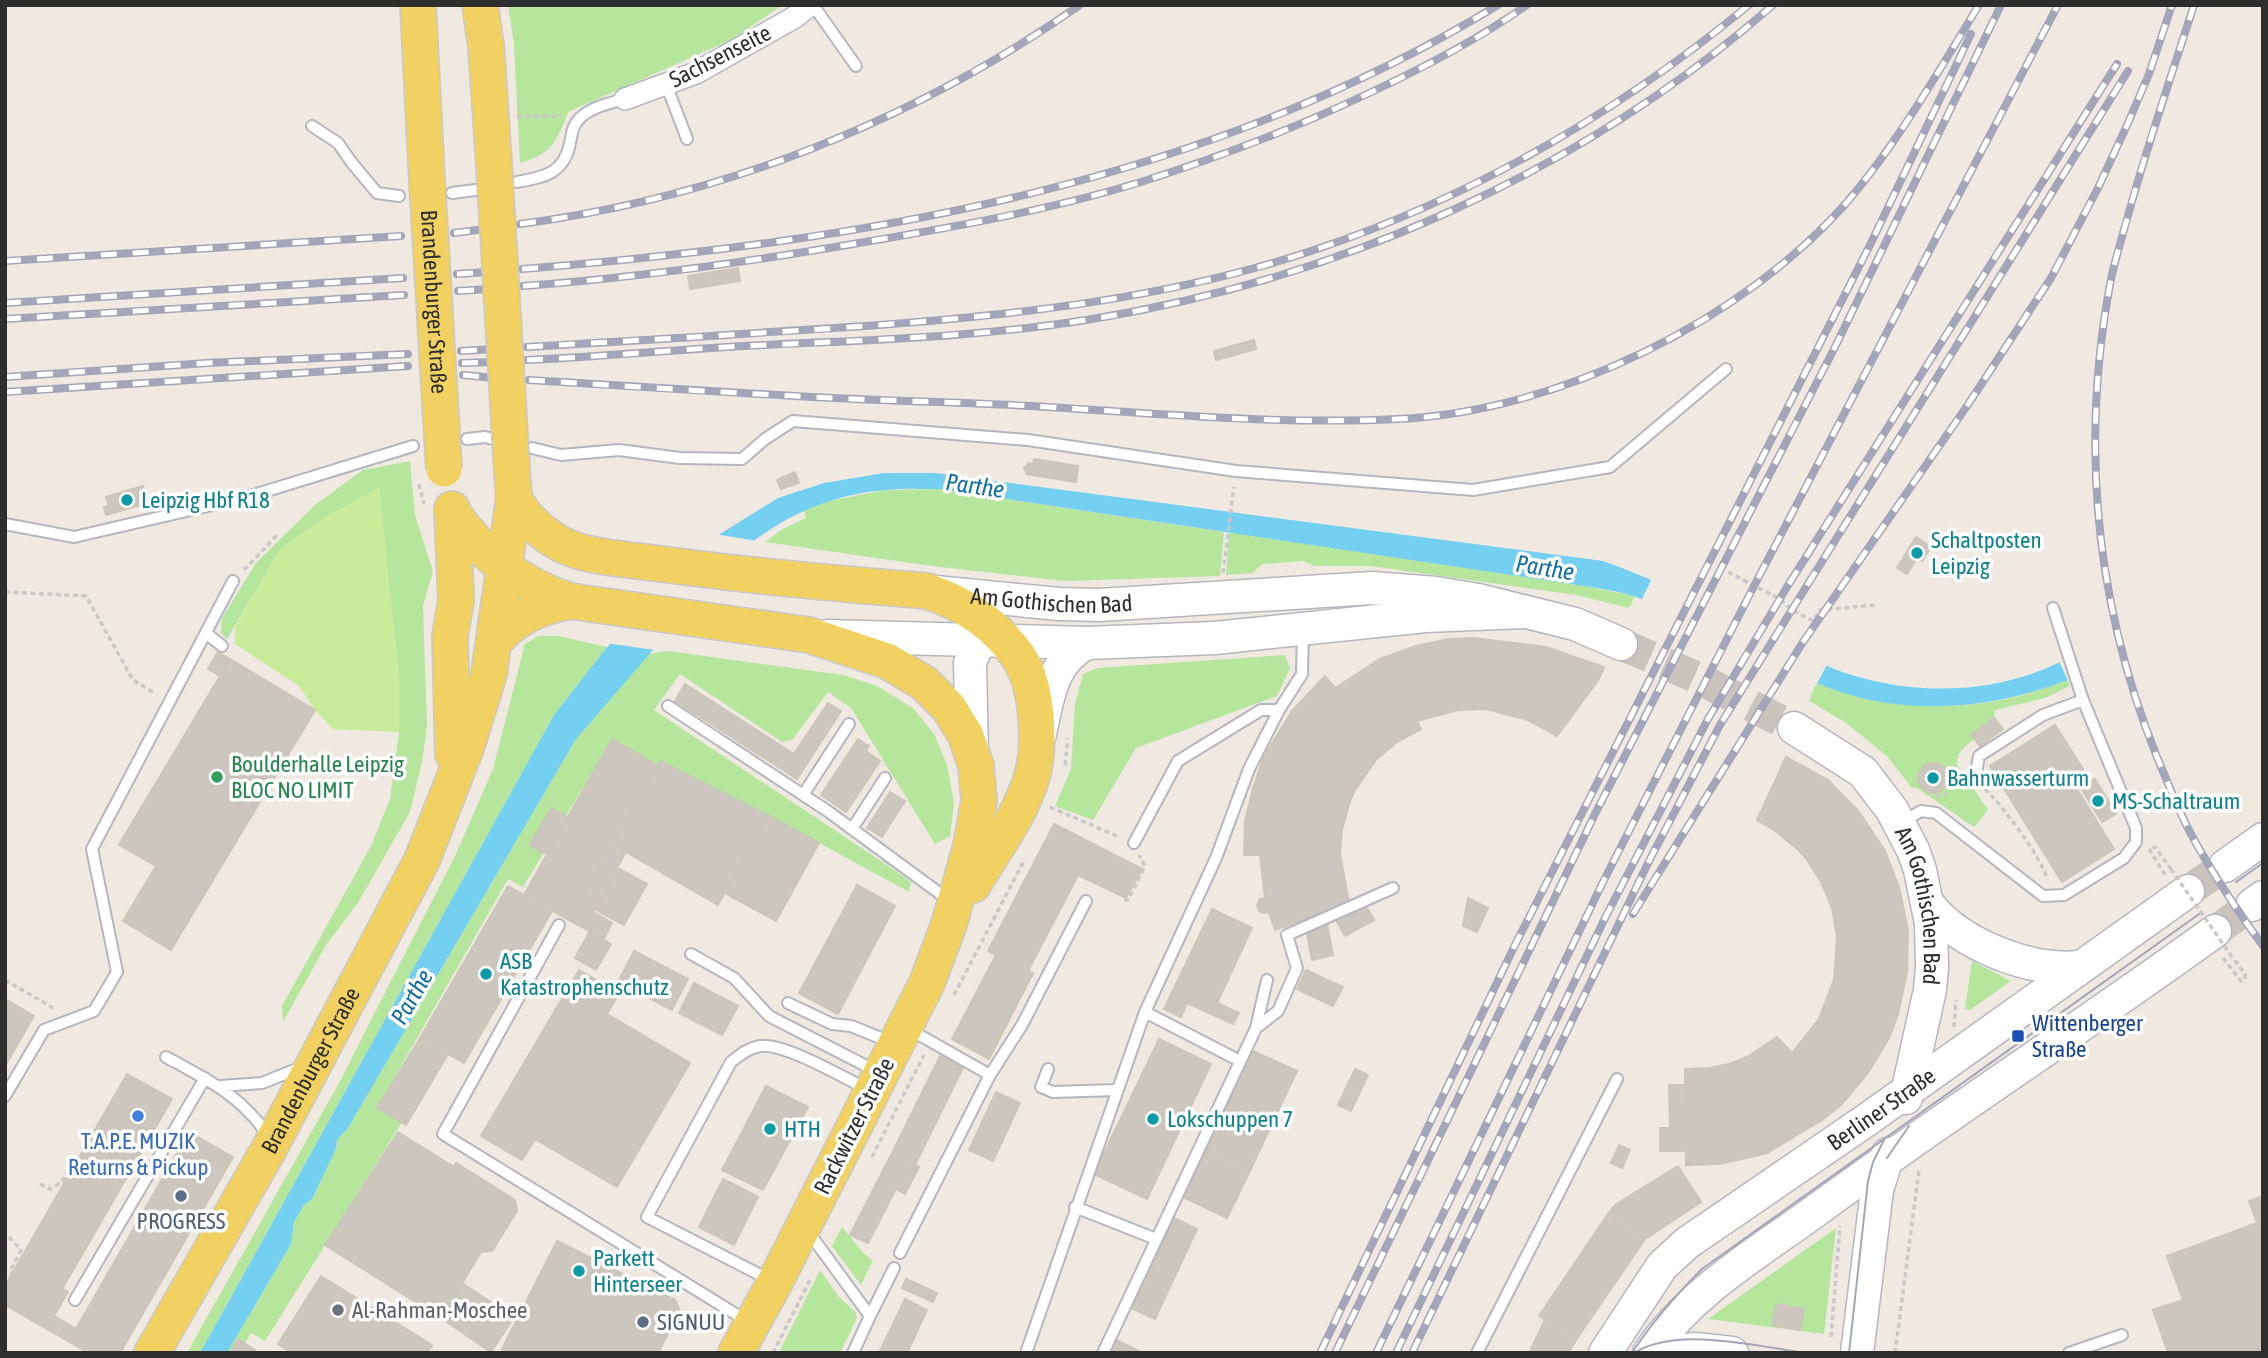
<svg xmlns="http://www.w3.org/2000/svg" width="2268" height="1358" viewBox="0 0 2268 1358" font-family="'Asap Condensed',sans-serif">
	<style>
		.green { fill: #b6e59e; fill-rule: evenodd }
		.pitch { fill: #c9ec9a }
		.water { fill: #75cff0 }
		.pier { fill: #efe9e1 }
		.building { fill: #cbc7bf; stroke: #cbc5ba; stroke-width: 2 }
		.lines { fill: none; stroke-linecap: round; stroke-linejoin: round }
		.secondary-tunnel { stroke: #c8c4bd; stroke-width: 32; stroke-dasharray: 32 16; stroke-linecap: butt }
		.lane-casing { stroke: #b4b7c1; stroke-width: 14 }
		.street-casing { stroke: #b4b7c1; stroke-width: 24 }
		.secondary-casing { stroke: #b4b7c1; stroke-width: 35 }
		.primary-casing { stroke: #c9c9c9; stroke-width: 38 }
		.path { stroke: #c9c9c9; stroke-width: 3.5; stroke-dasharray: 5 3.5; stroke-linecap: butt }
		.lane { stroke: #fff; stroke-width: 10 }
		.street { stroke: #fff; stroke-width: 21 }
		.secondary { stroke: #fff; stroke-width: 32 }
		.primary { stroke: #f2d163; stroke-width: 35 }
		.tram { stroke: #a3a6b8; stroke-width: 2 }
		.rail-casing { stroke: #a3a6b8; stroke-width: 8 }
		.rail { stroke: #fff; stroke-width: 5; stroke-dasharray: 16; stroke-linecap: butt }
		.primary-bridge-casing { stroke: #c9c9c9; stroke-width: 38; stroke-linecap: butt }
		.path-bridge { stroke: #c9c9c9; stroke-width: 3.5; stroke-dasharray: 5 3.5; stroke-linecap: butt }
		.primary-bridge { stroke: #f2d163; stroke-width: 35 }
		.culture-dot { fill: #0f9aa8; stroke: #fff; stroke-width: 2.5 }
		.leisure-dot { fill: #2e9e5b; stroke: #fff; stroke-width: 2.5 }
		.transit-dot { fill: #1a4fb4; stroke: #fff; stroke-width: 2.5 }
		.shop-dot { fill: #3f7fe0; stroke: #fff; stroke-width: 2.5 }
		.service-dot { fill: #5c6f8a; stroke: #fff; stroke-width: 2.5 }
		.worship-dot { fill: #6b7280; stroke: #fff; stroke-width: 2.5 }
		.labels { text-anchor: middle; stroke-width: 7; stroke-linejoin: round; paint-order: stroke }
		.street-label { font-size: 23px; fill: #2e2e2e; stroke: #fff }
		.culture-label { font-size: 23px; fill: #0d838f; stroke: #fff; text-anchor: start }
		.leisure-label { font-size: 23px; fill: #27864d; stroke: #fff; text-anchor: start }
		.transit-label { font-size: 23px; fill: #164399; stroke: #fff; text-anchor: start }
		.shop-label { font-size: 23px; fill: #366cbe; stroke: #fff }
		.service-label { font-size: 23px; fill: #4e5e75; stroke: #fff }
		.worship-label { font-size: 23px; fill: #5b616d; stroke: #fff; text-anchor: start }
		.water-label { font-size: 24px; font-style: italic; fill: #0d6fa3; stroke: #fff }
	</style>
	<rect width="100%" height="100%" fill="#efe9e1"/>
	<path class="green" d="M508,5H782L733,39L568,112C557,141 552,154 520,163L514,44Z
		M410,461L415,515L433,571L423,606L427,726L422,762L410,812L358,903L326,945L283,1022L282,1006L371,846L390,799L399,733V679L379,488L324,518L280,550L227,639L221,633L222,618L256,563L315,505L363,470Z
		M940,489L1224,532L1220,576L1065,581L932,566L765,542L781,530L806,518L804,510L830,501L884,490Z
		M1229,532L1584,586L1635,596L1629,608L1576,595L1371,566H1315L1304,561L1263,564L1252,573L1226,575Z
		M539,636H558L607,647L554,715L200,1353H187L340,1081L456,854L493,769L525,644Z
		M668,651L843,675L877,686L913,708L934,734L947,765L954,803L950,836L935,844L851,708L828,692L793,739L782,742L680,674L654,710L887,865L911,882L909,892L768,815L660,761L657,765L612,740L523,887L508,879L377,1108L402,1122L265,1341L251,1333L239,1353H227L291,1244L294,1222L304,1205L312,1199L336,1149L337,1140L348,1128L576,739L648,654Z
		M1285,655L1290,668L1277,696L1136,748L1093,820L1055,806L1071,769L1075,704L1083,674L1097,668Z
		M2068,680L2070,686L2045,698L1995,710L1994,718L1972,734L1974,739C1965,747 1956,751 1957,765L1988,810L1974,827L1917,788H1912L1887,756L1845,722L1809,701L1816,683C1911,712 1974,716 2068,680ZM1931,763C1966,767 1940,808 1923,789C1913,778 1920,768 1931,763Z
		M1972,961L2011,981L1970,1010L1965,1009Z
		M842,1227L864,1254L873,1260L861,1285L832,1246Z
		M1836,1228L1824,1334L1708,1319Z
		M820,1270L839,1297L856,1313L857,1318L840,1353H779Z"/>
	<path class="pitch" d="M379,487L399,679V732L333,729L315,710L299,686L235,644V627L280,550L324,518Z"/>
	<path class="water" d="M884,473H935L1603,561C1661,581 1716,611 1771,639C1800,653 1828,669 1859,677C1925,696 1999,692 2060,662L2068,680C1987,711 1895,718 1814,682C1770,663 1727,640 1684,620C1668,612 1652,603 1636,597C1620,591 1601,589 1584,586L940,489C922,489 904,488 886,490C825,495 774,520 730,561L576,739L348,1128L337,1140L336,1149L312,1199L304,1205L294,1222L291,1244L234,1341L227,1353H200L554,715L607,647L720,534L778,498L824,483Z"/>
	<path class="pier" d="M715,534L757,541L732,563L655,650L605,643Z
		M2263,537V568L2069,683L2058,659Z
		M1653,576L1828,663L1815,687L1640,603Z"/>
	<path class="building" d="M738,268L740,281L690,289L688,276Z
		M1254,340L1256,349L1216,360L1214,351Z
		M1034,459L1078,466L1076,482L1027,474L1024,468L1029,463L1033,464Z
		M795,472L799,483L781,489L777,480Z
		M143,486L148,503L106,515L104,507L109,506L106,497Z
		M1916,537L1931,547L1922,561L1917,558L1907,574L1897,568Z
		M1473,638L1546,647L1604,667L1599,679L1557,736L1528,720L1486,709L1458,710L1417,721L1421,729L1397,742L1376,760L1355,790L1349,804L1342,830L1340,853L1349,903L1275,930L1269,912L1263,913L1259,911L1257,905L1260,899L1265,898L1260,855H1244L1245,821L1253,788L1264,756L1292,711L1325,676L1335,688L1380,659L1416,646L1449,639Z
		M218,652L230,659L220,676L208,669Z
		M230,659L315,710L171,950L123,921L156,866L119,845Z
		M685,684L794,754L783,770L675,701Z
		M828,703L841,711L797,779L783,770Z
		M1994,718L2003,729L1980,746L1971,735Z
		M2055,725L2088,777L2075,786L2114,849L2062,882L1990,766Z
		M612,739L657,765L569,920L524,895Z
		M858,739L869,746L866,751L880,761L846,812L821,795Z
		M1786,757L1828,780L1859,812L1885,851L1899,887L1908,930L1907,972L1898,1014L1889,1038L1868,1073L1841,1105L1822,1120L1767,1153L1720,1164L1686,1165L1685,1069L1709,1068L1729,1064L1747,1057L1777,1037L1792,1053L1819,1019L1834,979L1837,937L1832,908L1821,882L1806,858L1796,848L1774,830L1757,820Z
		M660,761L768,815L718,905L612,844Z
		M1918 778a15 15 0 1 1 30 0a15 15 0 1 1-30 0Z
		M2095,779L2116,814L2102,822L2081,788Z
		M890,792L905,801L882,837L867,828Z
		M551,808L568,817L547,855L530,845Z
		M768,815L819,843L776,921L725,893Z
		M1054,824L1142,869L1126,898L1078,875L1028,971L1033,973L989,1059L952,1039L996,955L988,951Z
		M612,844L626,852L593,912L612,923L604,939L569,920Z
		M619,869L647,884L624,925L596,910Z
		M857,885L895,906L838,1014L799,993Z
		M508,886L552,911L464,1063L420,1038Z
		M1468,898L1488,908L1477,932L1463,926Z
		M1365,904L1374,920L1345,936L1336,920Z
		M1212,909L1252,928L1217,1003L1239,1013L1233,1024L1187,1003L1181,1017L1164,1009Z
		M1327,924L1333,955L1312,960L1306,928Z
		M590,931L611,944L596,970L575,958Z
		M634,951L688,979L672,1010L618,982Z
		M579,970L619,993L607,1014L690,1063L617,1187L535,1139L522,1160L481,1136Z
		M1306,970L1343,987L1333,1006L1297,989Z
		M694,983L738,1006L722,1035L679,1013Z
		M5,999L34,1016L5,1066Z
		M420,1038L448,1054L406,1125L377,1108Z
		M1159,1039L1211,1064L1147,1199L1094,1174Z
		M1253,1051L1297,1071L1270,1128L1226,1107Z
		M940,1056L963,1068L915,1165L892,1153Z
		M1355,1069L1368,1075L1351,1111L1338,1105Z
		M127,1074L172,1099L62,1289L68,1292L54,1316L76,1329L189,1132L233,1157L120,1353H89L5,1305V1286Z
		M1669,1085H1685L1686,1151H1660V1128H1670Z
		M766,1086L808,1107L763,1190L722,1170Z
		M996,1092L1020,1103L993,1161L969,1150Z
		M1226,1107L1270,1128L1249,1173L1205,1152Z
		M398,1132L454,1167L456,1163L515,1200L517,1211L492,1251L481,1252L441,1318L325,1245Z
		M1619,1145L1630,1150L1622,1168L1611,1163Z
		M1205,1152L1249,1173L1227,1218L1183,1197Z
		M892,1153L919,1167L905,1194L878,1180Z
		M1678,1166L1701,1202L1645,1239L1608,1214L1615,1205Z
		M723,1179L758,1197L734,1245L699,1227Z
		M878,1180L896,1189L868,1243L850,1235Z
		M2263,1196V1353H2168L2153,1310L2183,1300L2167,1256L2257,1223L2249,1201Z
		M1608,1214L1645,1239L1576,1340L1539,1316Z
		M1174,1218L1197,1229L1155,1319L1131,1308Z
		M557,1241L675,1300L680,1311L658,1353H509L502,1349Z
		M321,1276L432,1345L427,1353H292L278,1344Z
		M906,1279L937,1293L933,1302L902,1288Z
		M463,1284L514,1317L491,1352L441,1318Z
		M905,1299L927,1310L907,1353H879Z
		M1776,1304L1804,1309L1800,1330L1772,1325Z
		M1545,1320L1576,1340L1568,1353H1529Z
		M238,1339L259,1353H230Z
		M1116,1340L1142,1353H1110Z"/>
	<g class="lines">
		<path class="secondary-tunnel" d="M1621,644L1700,679L1794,728
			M2188,891L2225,866
			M2215,931L2252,905"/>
		<defs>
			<path id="lane" d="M813,5L856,66
				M666,84L687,139
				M312,126L338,143L352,163L377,193L399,196
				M517,182C544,177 564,174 570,143C572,134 572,126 580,118C591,107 610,103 625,99
				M452,193L483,189
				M467,439L485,437L498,440
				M532,448L561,455L619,450L680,458L742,459L765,439L793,421L1028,440L1236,471L1473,490L1610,467L1726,369
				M5,524L74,537L247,497L413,446
				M206,633L222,646
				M668,706L829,812L950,901
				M1975,779L1979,756L2043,715L2083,700
				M803,795L849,724
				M1902,822L1921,811L1936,813L2043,896L2064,895L2124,858L2136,842V828L2083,700L2053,608
				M852,829L885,778
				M1134,843L1178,761L1261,710H1279
				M559,925L443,1134L747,1321
				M691,954L734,978L769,1016L876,1071
				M788,1003L832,1024L851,1026L893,1043
				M1145,1012L1240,1061
				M907,1028L990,1075L1022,1025L1086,901
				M1256,1028L1278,1011L1297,968L1287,935L1393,888
				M166,1057C208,1080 242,1096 269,1137
				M1048,1069L1041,1087L1053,1092L1116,1090
				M221,1086L262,1083L302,1067
				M5,1096L44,1030L94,1011L117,972L92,849L233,581
				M1075,1207L1156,1239
				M807,1230L870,1316L853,1353
				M900,1253L990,1075
				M772,1281L647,1217L731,1062C740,1055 748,1048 760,1046C783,1042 844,1078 867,1089
				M75,1300L205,1078
				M870,1316L894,1268
				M1026,1353L1145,1012L1216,858L1249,769L1279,710L1302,674L1303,631
				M1103,1353L1256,1028L1267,980
				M1477,1353L1617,1079
				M2069,1353L2122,1335"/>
			<path id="street" d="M625,99L696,73L795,17L810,5"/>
			<g id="secondary">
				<path id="s1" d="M935,592L1059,604L1099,605L1372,588L1436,593L1478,600L1575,624L1621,644"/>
				<path d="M828,636L1087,643L1215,638L1425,616L1524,612"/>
				<path id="s2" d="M1794,728L1863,772L1892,810L1913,850L1920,870L1931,923L1932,967L1930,990L1906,1098"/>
				<path d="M1040,734C1048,698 1051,661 1087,643"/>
				<path d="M972,751L970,663L979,640L989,627"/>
				<path d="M2225,866L2263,839"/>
				<path d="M1928,904C1959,944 2029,972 2079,967"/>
				<path d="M2252,905L2263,897"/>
				<path id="s3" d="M1605,1353L1662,1266L1687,1243L1868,1119L2188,891"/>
				<path d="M1649,1353C1691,1291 1758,1253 1818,1209C1948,1114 2084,1026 2215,931"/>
				<path d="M1661,1353L1695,1349L1732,1353"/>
				<path d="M1857,1353L1877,1190L1888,1154"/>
			</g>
			<g id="primary">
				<path d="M418,5L427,180"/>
				<path d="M480,5L486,46L494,164"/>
				<path d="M514,498C526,521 551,543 578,551C604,559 635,560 662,564C750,576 839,584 927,591C963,603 996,625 1018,656C1038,685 1041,744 1032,776C1021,815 993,851 973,885"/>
				<path d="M452,509L456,600L450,636L453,754"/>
				<path d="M452,511C479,553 522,586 570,601L809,635L887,661L924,683L949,708L966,736L976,766L979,801L971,846L949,924L927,983L775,1282L736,1353"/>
				<path d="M495,641C516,617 539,607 570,601"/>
				<path id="s4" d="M152,1353L269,1149L422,860L466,748L489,674L514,498L512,471"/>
			</g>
		</defs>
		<use href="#lane" class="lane-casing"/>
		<use href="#street" class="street-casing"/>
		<use href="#secondary" class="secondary-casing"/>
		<use href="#primary" class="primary-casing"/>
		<path class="path" d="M517,117L562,116
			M419,484L424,504
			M244,570L278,534
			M1728,572L1780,599L1792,610L1813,621L1820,610L1876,605
			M1223,573L1234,487
			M5,592L86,596L133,680L156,694
			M1065,765L1068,738
			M1985,789C2001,804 2044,860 2047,880
			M1936,797L1947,793
			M1050,807L1119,837
			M2165,875L2149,849L2155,847L2171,869
			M1124,900H1128L1145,866L1139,855
			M2223,958L2241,981L2245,979V974L2230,954
			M5,980L55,1009
			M954,995L1025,859
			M1954,1027L1956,1000
			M872,1157L924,1055
			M40,1184L50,1189L62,1182L67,1173L69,1174
			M9,1237L21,1250L10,1272L13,1274
			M1831,1337L1840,1226
			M773,1353L810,1280
			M1895,1353L1919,1170"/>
		<use href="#lane" class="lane"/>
		<use href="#street" class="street"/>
		<use href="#secondary" class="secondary"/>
		<use href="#primary" class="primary"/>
		<path class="tram" d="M2236,882L2263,863
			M1887,1158L1909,1126
			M1632,1353C1652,1322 1676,1295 1702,1269L2202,912
			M1634,1353C1677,1326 1756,1346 1805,1353
			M1849,1353L1868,1181L1873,1162L1884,1140"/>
		<defs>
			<path id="rail" d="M2194,5C2172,74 2148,143 2129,212C2123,234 2116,256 2111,279C2080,442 2095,603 2157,757C2168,783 2178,810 2191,834C2212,873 2237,910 2263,946
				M520,224C720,198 914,121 1080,5
				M454,233L485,229
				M5,261L401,236
				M522,269C862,242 1203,185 1498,5
				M457,274L488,272
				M523,286C635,278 748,262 859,243C954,227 1051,210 1144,181C1219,157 1293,129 1365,95C1421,69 1476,41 1527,5
				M458,291L489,289
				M5,303L403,278
				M5,319L404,295
				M527,347C640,340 752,334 865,326C1018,315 1174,298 1320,248C1477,195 1621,110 1749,5
				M461,351L493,349
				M527,360C594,357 660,351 727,347C848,340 972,339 1092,319C1342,278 1582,172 1773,5
				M462,363L493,362
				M463,375L494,378
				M5,377L207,363L408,354
				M529,380C623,386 718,392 813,397C886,401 959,402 1032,406C1154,413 1276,425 1398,419C1557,412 1743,321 1848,201C1899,141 1938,72 1979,5
				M5,392L408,366
				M1633,914L1803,642L1967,406L2051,278L2098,188L2128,123L2149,74L2172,5
				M1320,1353L1514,947L1870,245L1971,34
				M1335,1353L1596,812L1835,347L2001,5
				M1376,1353L1603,882L1754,586L2058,5
				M1396,1353L1606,916L1708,719L1787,587L2117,64
				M1412,1353L1649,861L1720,725L2128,71"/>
		</defs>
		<use href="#rail" class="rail-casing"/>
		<use href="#rail" class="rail"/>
		<defs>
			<g id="primary-bridge">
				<path d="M494,164L512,471"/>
				<path id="s5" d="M427,180L444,469"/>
			</g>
		</defs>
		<use href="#primary-bridge" class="primary-bridge-casing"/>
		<path class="path-bridge" d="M2171,869L2230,954"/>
		<use href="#primary-bridge" class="primary-bridge"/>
	</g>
	<g class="culture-dot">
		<circle cx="127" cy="500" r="7"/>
		<circle cx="1917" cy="553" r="7"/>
		<circle cx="1933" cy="778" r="7"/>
		<circle cx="2098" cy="801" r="7"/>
		<circle cx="486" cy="974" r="7"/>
		<circle cx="1153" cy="1119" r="7"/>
		<circle cx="770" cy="1129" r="7"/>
		<circle cx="579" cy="1271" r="7"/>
	</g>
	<circle class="leisure-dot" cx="217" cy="777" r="7"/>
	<rect class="transit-dot" x="2011" y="1029" width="14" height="14" rx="3.5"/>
	<circle class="shop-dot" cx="138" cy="1116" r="7"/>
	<g class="service-dot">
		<circle cx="181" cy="1196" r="7"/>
		<circle cx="643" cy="1322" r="7"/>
	</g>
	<circle class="worship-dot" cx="338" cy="1310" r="7"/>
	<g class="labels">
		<g class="street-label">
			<text transform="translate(720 56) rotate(-27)" y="8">Sachsenseite</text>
			<text dy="8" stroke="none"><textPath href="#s5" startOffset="122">Brandenburger Straße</textPath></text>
			<text dy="8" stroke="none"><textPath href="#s1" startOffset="117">Am Gothischen Bad</textPath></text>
			<text dy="8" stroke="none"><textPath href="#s2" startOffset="231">Am Gothischen Bad</textPath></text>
			<text dy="8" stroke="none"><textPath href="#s4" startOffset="324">Brandenburger Straße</textPath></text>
			<text dy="8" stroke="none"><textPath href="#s3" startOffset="374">Berliner Straße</textPath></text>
			<text transform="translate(854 1126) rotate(-63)" y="8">Rackwitzer Straße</text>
		</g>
		<g class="culture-label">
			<text x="141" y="508">Leipzig Hbf R18</text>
			<text x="1931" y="548">Schaltposten<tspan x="1931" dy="26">Leipzig</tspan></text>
			<text x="1947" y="786">Bahnwasserturm</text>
			<text x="2112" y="809">MS-Schaltraum</text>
			<text x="500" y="969">ASB<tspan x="500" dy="26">Katastrophenschutz</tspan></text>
			<text x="1167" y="1127">Lokschuppen 7</text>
			<text x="784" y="1137">HTH</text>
			<text x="593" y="1266">Parkett<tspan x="593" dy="26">Hinterseer</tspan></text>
		</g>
		<g class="leisure-label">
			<text x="231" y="772">Boulderhalle Leipzig<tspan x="231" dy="26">BLOC NO LIMIT</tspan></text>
		</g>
		<g class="transit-label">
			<text x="2032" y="1031">Wittenberger<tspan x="2032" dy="26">Straße</tspan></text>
		</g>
		<g class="shop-label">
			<text x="138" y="1149">T.A.P.E. MUZIK<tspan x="138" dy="26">Returns &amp; Pickup</tspan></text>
		</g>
		<g class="service-label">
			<text x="181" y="1229">PROGRESS</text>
			<text x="657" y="1330" text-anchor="start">SIGNUU</text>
		</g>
		<g class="worship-label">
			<text x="352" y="1318">Al-Rahman-Moschee</text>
		</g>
		<g class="water-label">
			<text transform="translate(975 486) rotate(8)" y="8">Parthe</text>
			<text transform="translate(1545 568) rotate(9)" y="8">Parthe</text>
			<text transform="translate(412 997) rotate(-60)" y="8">Parthe</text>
		</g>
	</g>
	<rect width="2268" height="1358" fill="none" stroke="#2e2e2e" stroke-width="14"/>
</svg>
